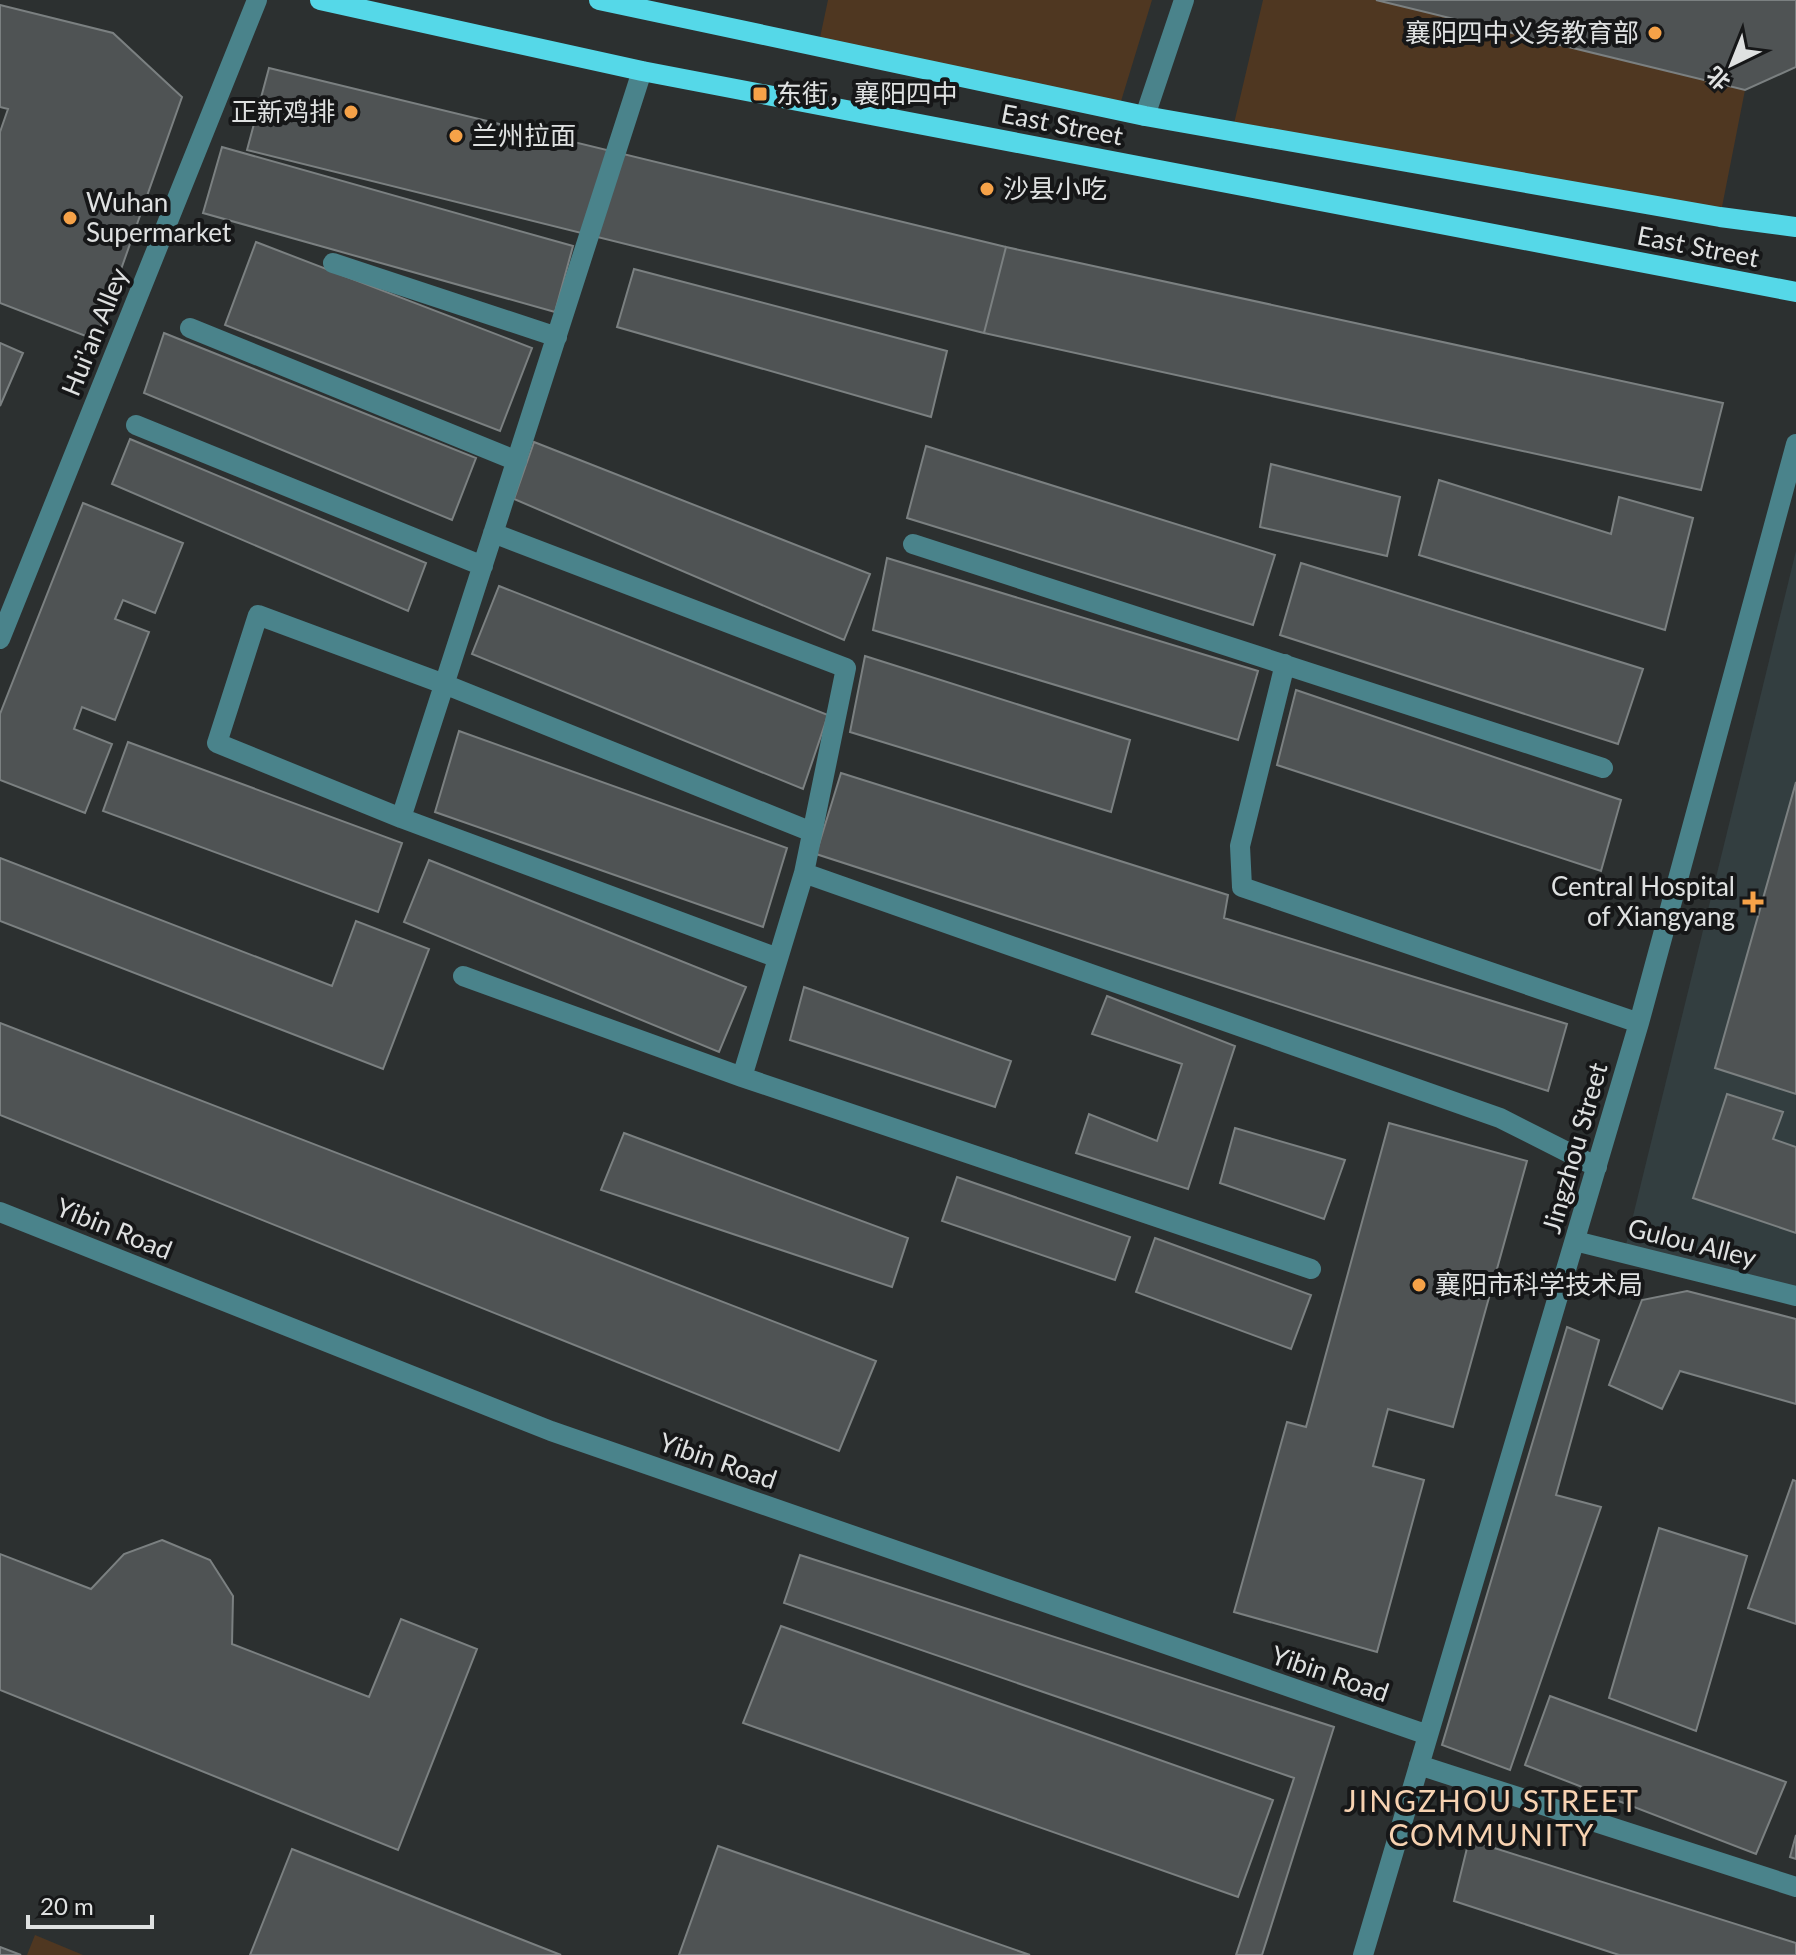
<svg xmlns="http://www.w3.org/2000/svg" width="1796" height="1955" viewBox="0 0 1796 1955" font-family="Lato,'Noto Sans SC',sans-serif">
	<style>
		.built { fill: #333e40 }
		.green { fill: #4f3721 }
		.building { fill: #4f5354; stroke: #7b8081; stroke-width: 2 }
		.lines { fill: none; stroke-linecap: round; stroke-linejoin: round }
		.minor { stroke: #4a838b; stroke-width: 20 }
		.major { stroke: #55d8e8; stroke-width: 20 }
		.poi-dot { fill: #f6a248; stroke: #161718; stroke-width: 3 }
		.labels { text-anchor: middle; stroke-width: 8; stroke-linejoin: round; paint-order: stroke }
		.poi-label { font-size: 26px; fill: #dfe1e1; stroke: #161718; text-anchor: start }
		.street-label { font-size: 26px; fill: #dfe1e1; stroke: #161718 }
		.quarter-label { font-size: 30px; letter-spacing: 2px; fill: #f7d2b1; stroke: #161718 }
	</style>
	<rect width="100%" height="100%" fill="#2c3030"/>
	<path class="built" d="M1796,551V1296L1624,1253Z"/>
	<path class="green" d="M828,0H1152L1118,111L818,47Z
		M1263,0H1376L1745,90L1720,217L1232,132Z
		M35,1935L83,1955H27Z"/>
	<path class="building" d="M1376,0H1796V67L1745,90Z
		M0,5L113,33L182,97L96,340L0,303V132L8,109L0,107Z
		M269,68L1006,247L984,333L247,150Z
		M222,147L573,246L555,312L203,213Z
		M256,242L532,348L500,431L225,325Z
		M1006,247L1723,403L1701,490L984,333Z
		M634,269L947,351L931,417L617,327Z
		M164,333L476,458L452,520L144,393Z
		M0,343L23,353L0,406Z
		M130,439L426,563L408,611L112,484Z
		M534,442L870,574L844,640L514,499Z
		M926,446L1275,555L1253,625L907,518Z
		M1271,464L1400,497L1387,556L1260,527Z
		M1439,480L1611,534L1619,497L1693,518L1665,630L1419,555Z
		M83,503L183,543L155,613L123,600L115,619L149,632L115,720L82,707L74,729L112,744L85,813L0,780V714Z
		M887,558L1258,671L1238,740L873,630Z
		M1301,563L1643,669L1618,744L1280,635Z
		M499,586L828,715L803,789L472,654Z
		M865,656L1130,740L1111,812L850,732Z
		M1296,690L1621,800L1601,871L1277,765Z
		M459,731L787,848L763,927L435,812Z
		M128,742L402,843L378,912L103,811Z
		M841,773L1228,895L1224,918L1567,1024L1548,1091L816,854Z
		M1796,782V1094L1715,1068Z
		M0,858L332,986L356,921L429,949L383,1069L0,921Z
		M429,860L746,987L719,1052L404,922Z
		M804,987L1011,1061L995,1107L790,1040Z
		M1107,996L1235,1046L1188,1189L1076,1153L1089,1114L1157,1141L1182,1064L1092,1034Z
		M0,1023L876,1361L839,1451L0,1115Z
		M1727,1094L1783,1112L1773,1139L1796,1147V1233L1693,1198Z
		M1389,1123L1527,1161L1453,1427L1388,1409L1373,1466L1424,1480L1377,1652L1234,1612L1287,1422L1306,1427Z
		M1235,1128L1345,1160L1324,1219L1220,1183Z
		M624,1133L908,1238L892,1287L601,1190Z
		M957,1177L1130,1237L1115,1280L942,1221Z
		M1155,1238L1311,1295L1291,1349L1136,1292Z
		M1687,1291L1796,1319V1404L1680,1371L1662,1409L1609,1385L1642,1300Z
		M1567,1327L1599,1340L1556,1495L1601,1507L1510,1770L1442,1745Z
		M1793,1480L1796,1481V1624L1748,1608Z
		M1659,1528L1747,1556L1696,1731L1609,1698Z
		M162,1540L210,1560L233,1596L232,1644L369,1697L401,1619L477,1649L398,1850L0,1690V1554L91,1589L124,1554Z
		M800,1555L1334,1727L1262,1955H1236L1294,1778L784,1603Z
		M781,1626L1273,1800L1238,1897L743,1723Z
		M1550,1696L1786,1782L1756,1854L1525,1765Z
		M1796,1835V1859L1790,1857Z
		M1469,1840L1796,1943V1955H1619L1454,1901Z
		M718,1846L1030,1955H679Z
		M292,1849L561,1955H250Z
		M0,1947L21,1955H0Z"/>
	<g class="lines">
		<path class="minor" d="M642,71C563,320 481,569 401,818L217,743L258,615L444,684L812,832
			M1145,116L1184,0
			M333,263L557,337
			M190,328L517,461
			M136,425L483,566
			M493,533L846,668L804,873L742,1077
			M913,544L1603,768
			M0,639L257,0
			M1285,664L1240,846L1242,887L1639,1023
			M401,818L778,958
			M804,873L1500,1118L1597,1167
			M463,976L742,1077L1311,1269
			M0,1212L551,1431L1428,1735
			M1575,1241L1796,1296
			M1419,1765L1796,1887
			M1363,1955L1639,1023L1796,444"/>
		<path class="major" d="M320,0L642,71L1796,292
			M599,0L1145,116L1720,217L1796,227"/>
	</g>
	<g class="poi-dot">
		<circle cx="1655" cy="33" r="8"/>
		<rect x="752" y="86" width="16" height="16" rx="4"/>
		<circle cx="351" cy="112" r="8"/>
		<circle cx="456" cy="136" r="8"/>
		<circle cx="987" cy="189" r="8"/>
		<circle cx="70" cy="218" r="8"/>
		<path d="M1749 890h8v8h8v8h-8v8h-8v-8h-8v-8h8z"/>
		<circle cx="1419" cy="1285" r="8"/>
	</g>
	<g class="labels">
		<g class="poi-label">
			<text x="1639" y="42" text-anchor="end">襄阳四中义务教育部</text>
			<text x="776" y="103">东街，襄阳四中</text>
			<text x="335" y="121" text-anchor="end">正新鸡排</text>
			<text x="472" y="145">兰州拉面</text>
			<text x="1003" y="198">沙县小吃</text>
			<text x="86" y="212">Wuhan<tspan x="86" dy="30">Supermarket</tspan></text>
			<text x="1735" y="896" text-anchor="end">Central Hospital<tspan x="1735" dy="30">of Xiangyang</tspan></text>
			<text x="1435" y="1294">襄阳市科学技术局</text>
		</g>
		<g class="street-label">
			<text transform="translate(1062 125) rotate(11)" y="9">East Street</text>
			<text transform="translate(1698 247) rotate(11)" y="9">East Street</text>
			<text transform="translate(95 332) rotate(-68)" y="9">Hui'an Alley</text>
			<text transform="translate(1575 1148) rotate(-74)" y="9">Jingzhou Street</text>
			<text transform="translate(114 1229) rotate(22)" y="9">Yibin Road</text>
			<text transform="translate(1692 1243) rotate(14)" y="9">Gulou Alley</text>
			<text transform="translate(718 1461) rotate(19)" y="9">Yibin Road</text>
			<text transform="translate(1330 1674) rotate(19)" y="9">Yibin Road</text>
		</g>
		<g class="quarter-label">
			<text x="1492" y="1812">JINGZHOU STREET<tspan x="1492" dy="34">COMMUNITY</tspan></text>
		</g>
	</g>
	<g transform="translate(1732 64) rotate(223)" stroke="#161718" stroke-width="6" paint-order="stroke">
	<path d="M0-6L14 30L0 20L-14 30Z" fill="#dfe1e1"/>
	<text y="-12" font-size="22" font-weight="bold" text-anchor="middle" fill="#dfe1e1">北</text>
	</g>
	<path d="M28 1915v12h124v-12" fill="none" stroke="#dfe1e1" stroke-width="4"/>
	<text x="40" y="1915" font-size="24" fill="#dfe1e1" stroke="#161718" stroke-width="6" paint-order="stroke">20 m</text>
</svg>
